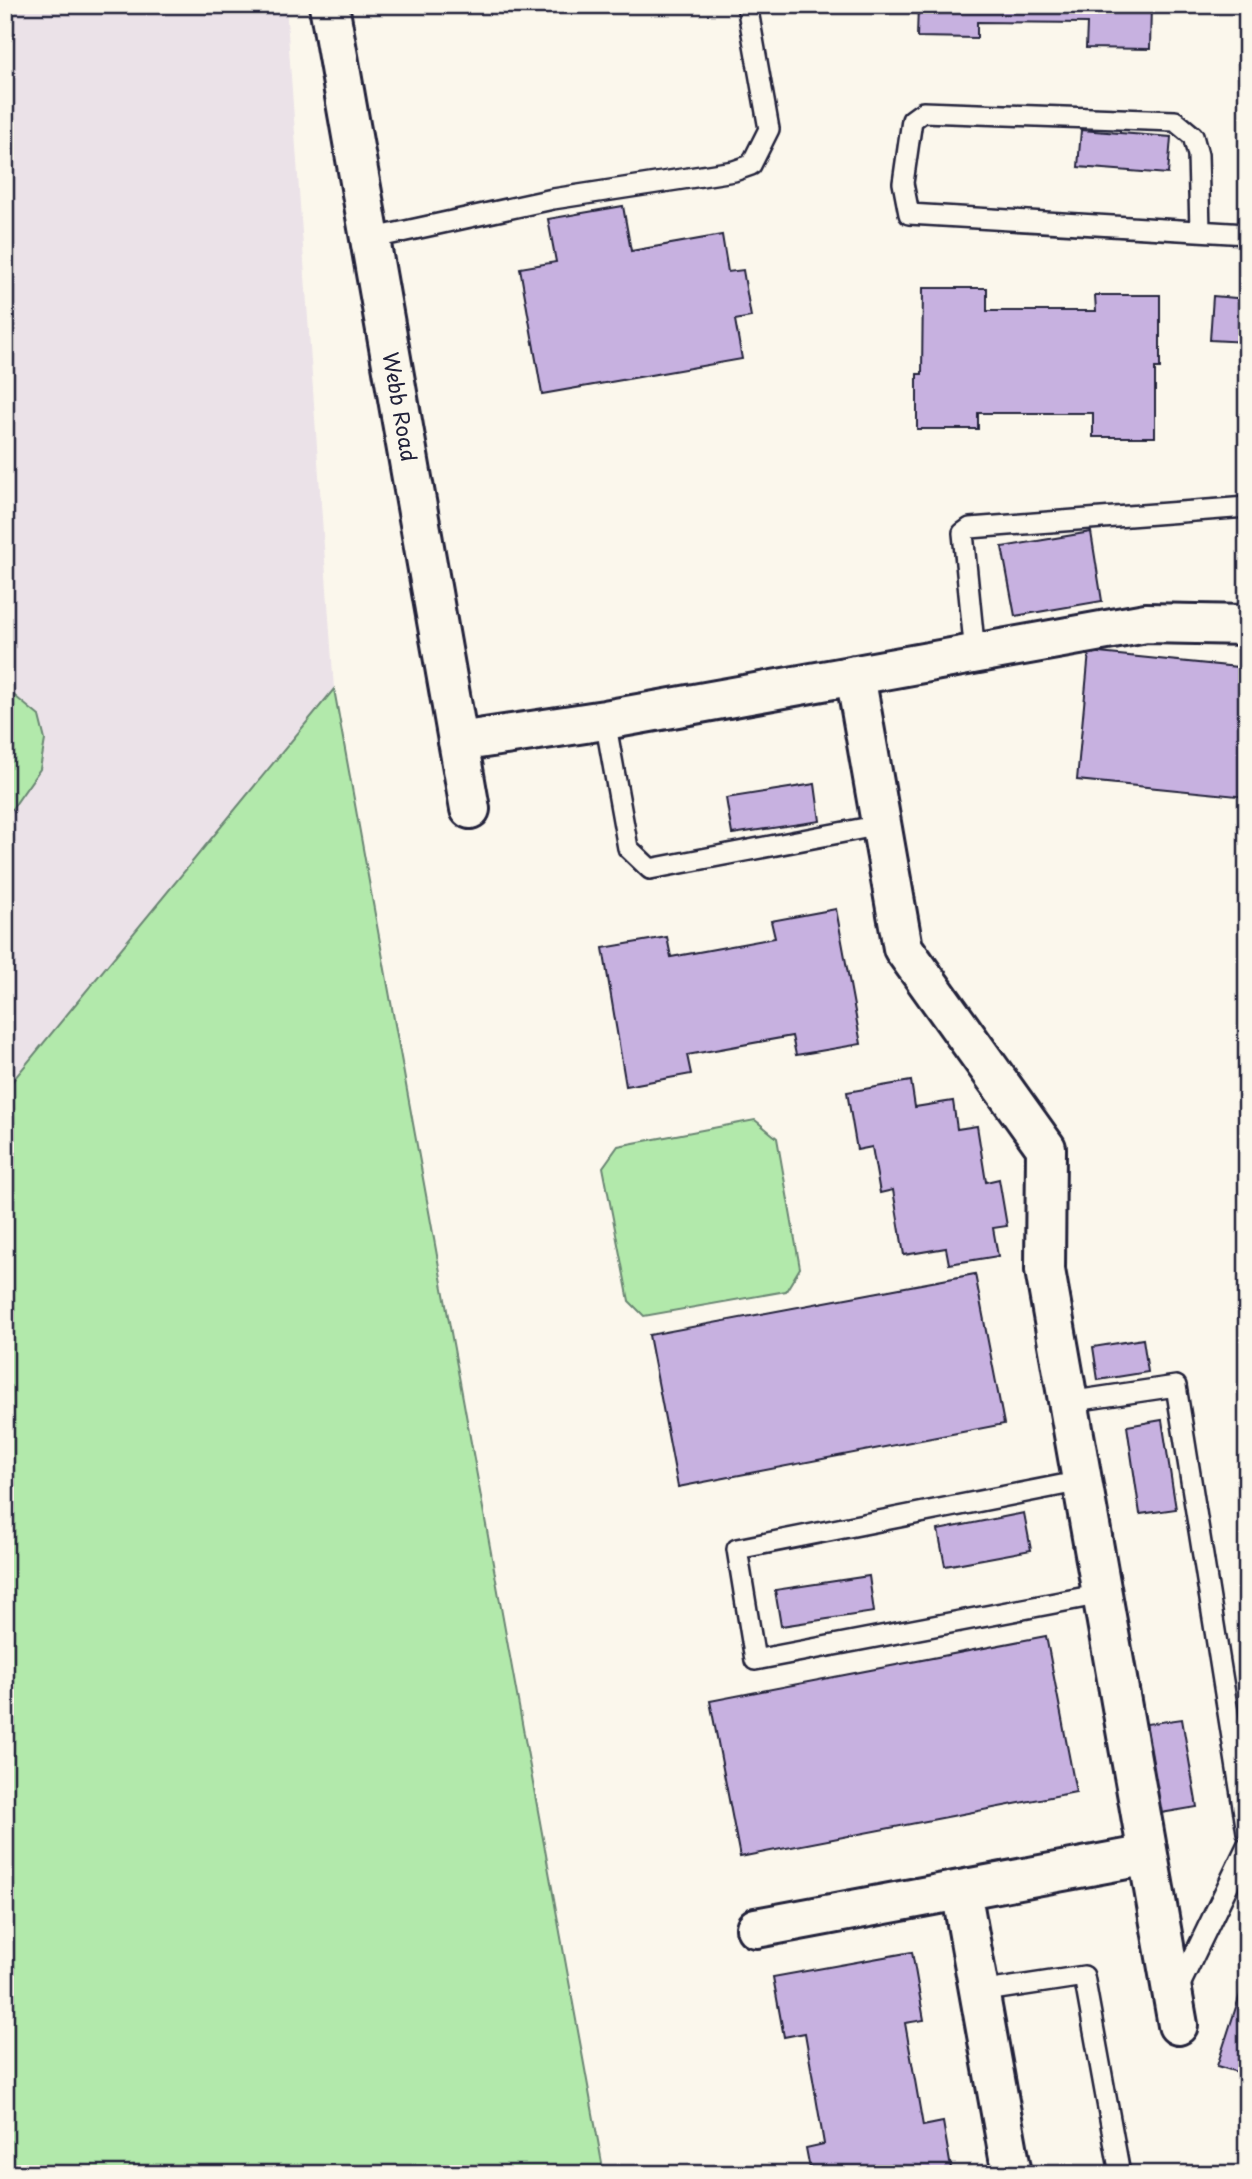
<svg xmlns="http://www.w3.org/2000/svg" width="1252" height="2179" viewBox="0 0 1252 2179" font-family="'Playpen Sans',sans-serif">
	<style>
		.built { fill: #ebe2e8 }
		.green { fill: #b2e9ab; stroke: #6a8673; stroke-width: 2 }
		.building { fill: #c7b1e0; stroke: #22223b; stroke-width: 2 }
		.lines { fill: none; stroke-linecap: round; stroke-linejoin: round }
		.lane-casing { stroke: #22223b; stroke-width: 24 }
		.street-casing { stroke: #22223b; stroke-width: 44 }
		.lane { stroke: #fbf7ec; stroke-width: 19 }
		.street { stroke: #fbf7ec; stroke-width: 38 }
		.labels { text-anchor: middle; stroke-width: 5; stroke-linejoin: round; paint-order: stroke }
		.street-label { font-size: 21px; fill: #22223b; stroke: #fbf7ec }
	</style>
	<rect width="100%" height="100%" fill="#fbf7ec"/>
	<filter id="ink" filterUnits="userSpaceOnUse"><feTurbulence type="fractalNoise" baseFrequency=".0143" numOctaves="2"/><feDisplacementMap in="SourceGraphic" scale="14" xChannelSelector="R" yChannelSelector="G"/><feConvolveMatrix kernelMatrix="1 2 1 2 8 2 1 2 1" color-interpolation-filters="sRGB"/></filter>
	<g filter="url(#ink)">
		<path class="built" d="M5,5H286L334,689L5,1090Z"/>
		<path class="green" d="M5,688L39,716L45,740L40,769L5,819Z
			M334,689L604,2174H5V1090Z
			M755,1120L777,1138L800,1268L786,1291L644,1316L629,1301L603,1167L618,1146Z"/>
		<path class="building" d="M918,5H1151L1150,49L1086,48L1087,23L977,22V38L917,37Z
			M1081,130L1171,137L1168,174L1078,167Z
			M623,206L631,251L722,235L728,272L743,270L751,317L735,320L742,359L542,394L520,268L556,262L548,219Z
			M923,288H987V311H1096L1095,295H1160V368H1155V437H1093V413H978V429H917V374H922Z
			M1213,296L1247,299V342L1210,340Z
			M1091,532L1102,601L1015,616L1002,547Z
			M1089,652L1247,668V797L1077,780Z
			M815,784L820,821L732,834L726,798Z
			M836,909L861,1044L796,1055L792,1036L687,1055L691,1074L626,1086L603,948L667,937L671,957L775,938L771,921Z
			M911,1081L915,1107L953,1101L957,1129L977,1126L986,1182L999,1179L1007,1226L993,1228L998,1256L949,1264L946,1248L904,1255L893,1190L880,1193L872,1147L857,1150L847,1092Z
			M975,1274L1004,1424L678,1487L649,1335Z
			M1143,1339L1148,1372L1098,1380L1093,1347Z
			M1162,1420L1176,1509L1140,1514L1127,1426Z
			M1024,1513L1031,1550L945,1566L938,1530Z
			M869,1576L874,1612L781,1626L775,1590Z
			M1046,1636L1076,1792L740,1857L710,1701Z
			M1182,1719L1197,1807L1161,1813L1146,1724Z
			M912,1952L924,2020L905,2023L923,2126L943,2122L952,2174H811L806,2148L824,2144L805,2033L784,2037L773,1977Z
			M1247,1973V2075L1217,2066Z"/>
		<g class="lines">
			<defs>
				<path id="lane" d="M1200,230L1198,155L1193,136L1175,121L923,112L912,120L903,183L909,214L1247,234
					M369,239L553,199L734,171L751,165L769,129L747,5
					M975,654L963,533L970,528L1247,507
					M605,720L628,848L650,869L881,825
					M1068,1402L1176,1386L1247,1832
					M1082,1481L737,1549L755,1660L1102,1594
					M979,1992L1084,1976L1120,2174
					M1176,1993L1247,1846"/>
				<path id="street" d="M329,5L470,809
					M855,675L903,948L1046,1148L1045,1270L1178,2025
					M458,742L605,720L1146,623L1247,625
					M961,1890L1012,2174
					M756,1928L1148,1855"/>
			</defs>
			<use href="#lane" class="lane-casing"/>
			<use href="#street" class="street-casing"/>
			<use href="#lane" class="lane"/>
			<use href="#street" class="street"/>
		</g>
	</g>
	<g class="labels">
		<g class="street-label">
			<text transform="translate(399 407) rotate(80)" y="7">Webb Road</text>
		</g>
	</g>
	<rect width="1252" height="2179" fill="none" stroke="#fbf7ec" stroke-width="28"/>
	<rect x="14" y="14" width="1224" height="2151" fill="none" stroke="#22223b" stroke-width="2.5" filter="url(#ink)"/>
</svg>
